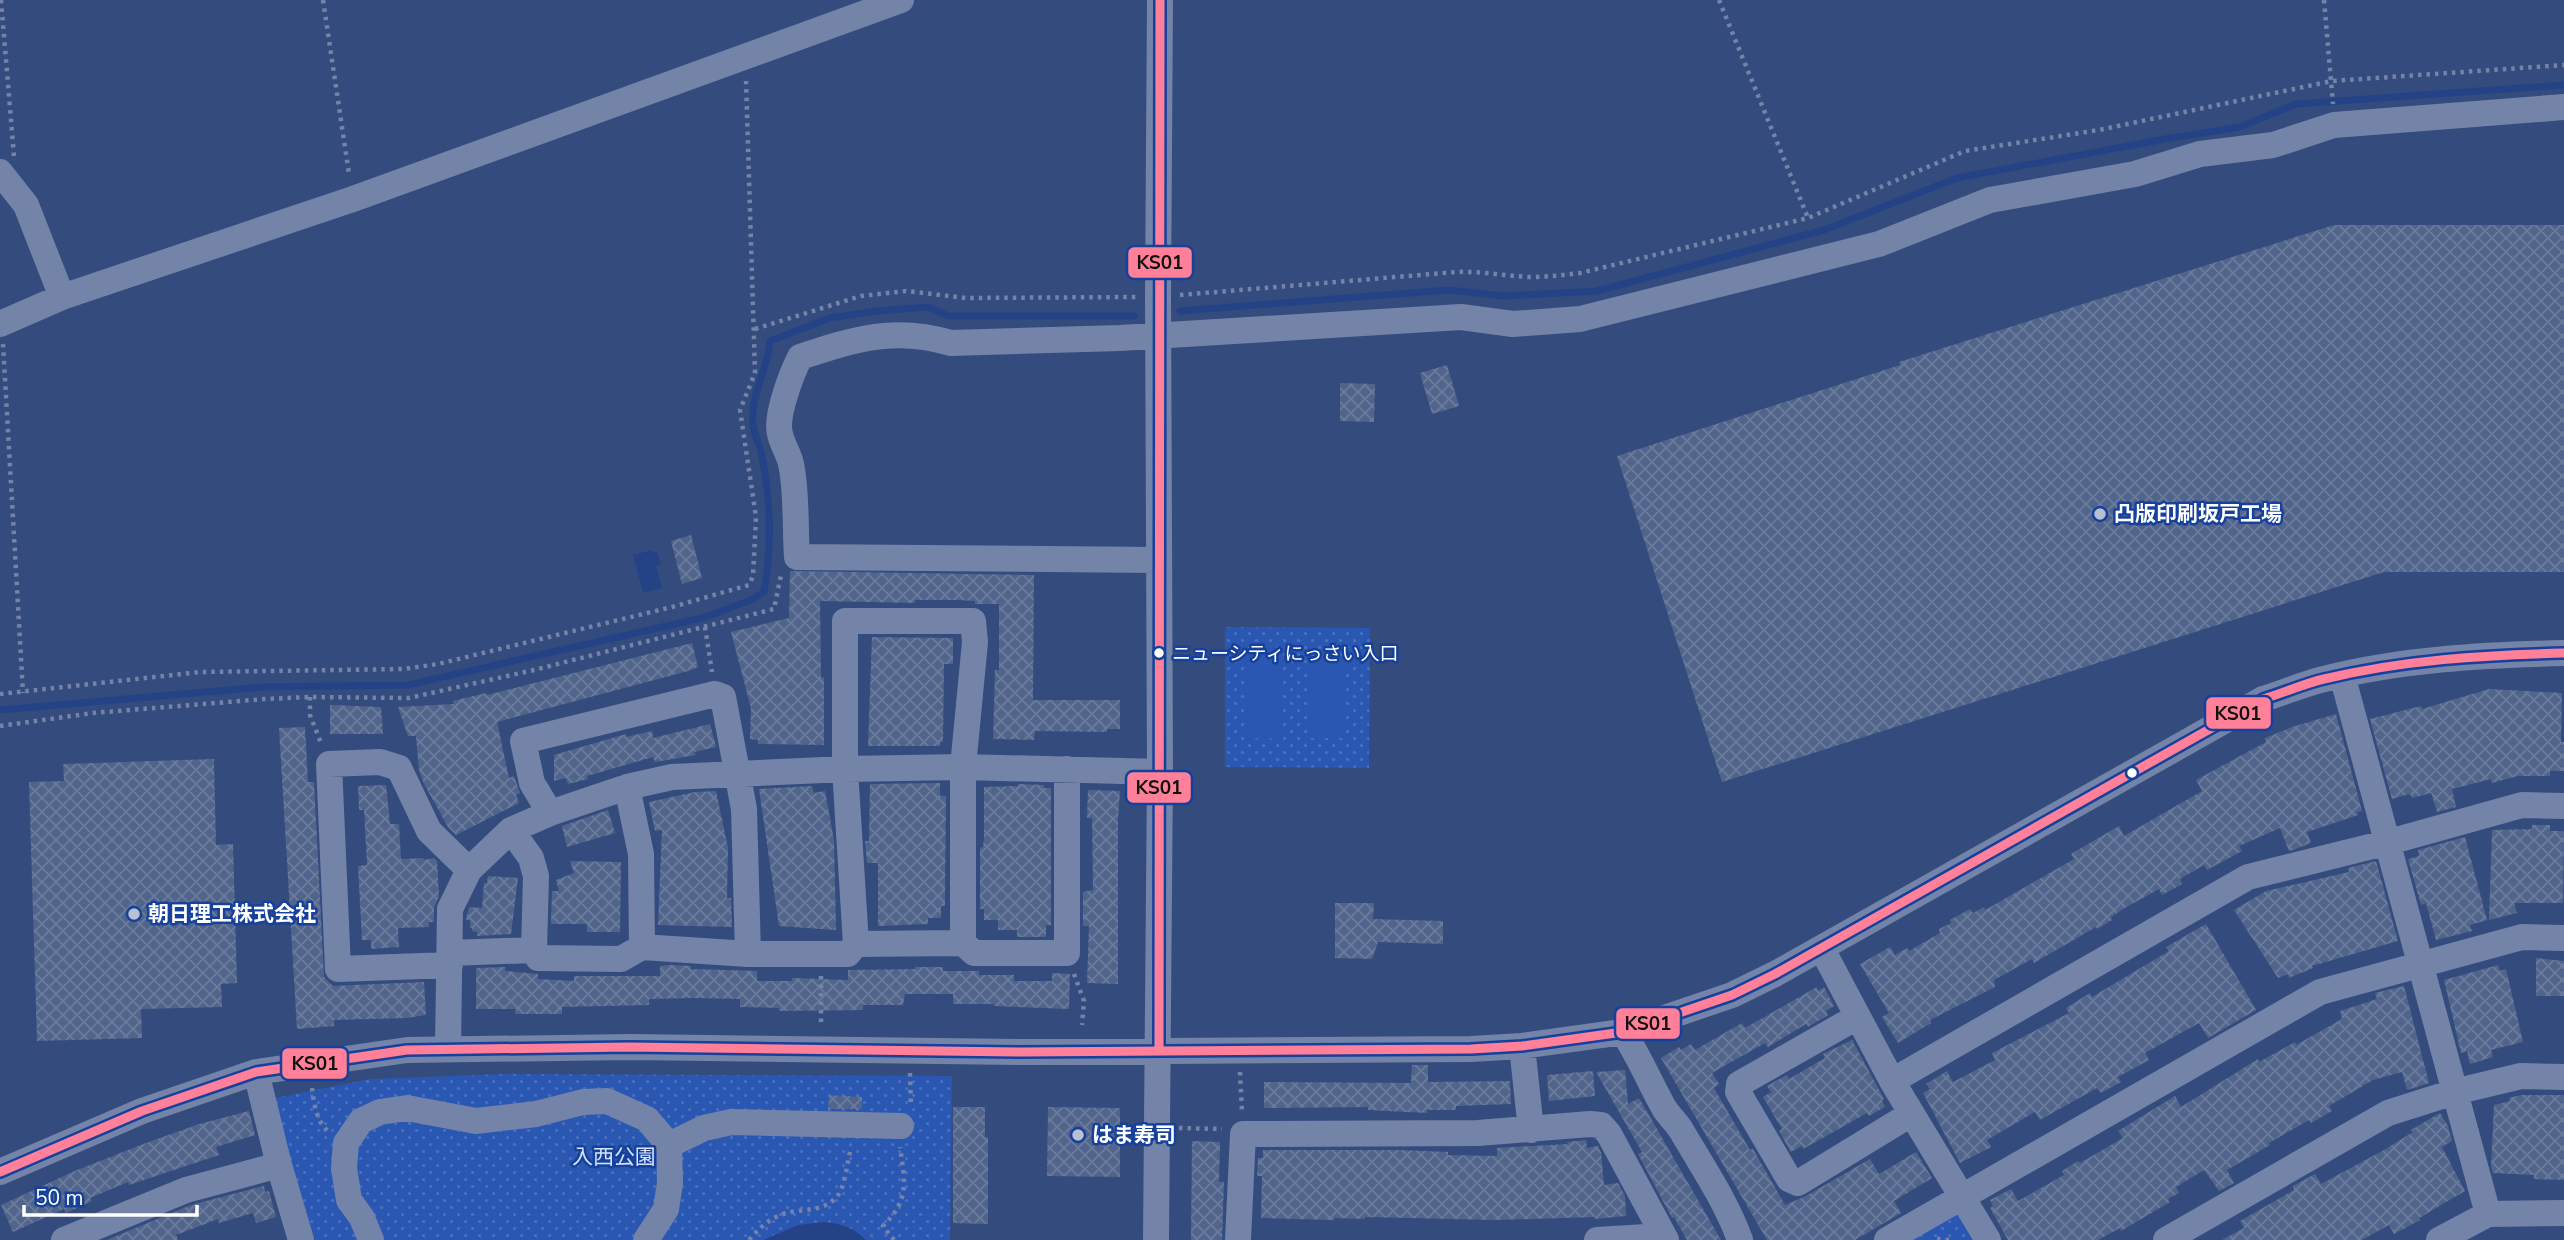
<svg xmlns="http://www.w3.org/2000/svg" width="2564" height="1240" viewBox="0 0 2564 1240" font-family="'Nunito Sans','Noto Sans JP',sans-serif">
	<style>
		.park { fill: url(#park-dots) }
		.pitch { fill: #2a57b2 }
		.water { fill: #244386 }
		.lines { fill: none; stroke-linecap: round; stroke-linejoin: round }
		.stream { stroke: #244386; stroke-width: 7 }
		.building { fill: url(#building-cross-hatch) }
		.path { stroke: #7484a8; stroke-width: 4.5; stroke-dasharray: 3.5 5; stroke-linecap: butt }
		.minor { stroke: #7484a8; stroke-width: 26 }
		.bus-1-casing { stroke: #15409c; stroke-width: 14 }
		.bus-1 { stroke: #ff8098; stroke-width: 9 }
		.poi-dot { fill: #b8c0d2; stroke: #15409c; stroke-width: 2.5 }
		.bus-dot { fill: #fff; stroke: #15409c; stroke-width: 2.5 }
		.labels { text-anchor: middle; stroke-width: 5; stroke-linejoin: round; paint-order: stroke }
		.bus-label { font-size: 19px; fill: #fff; stroke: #15409c; text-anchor: start }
		.poi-label { font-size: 21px; font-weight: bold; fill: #fff; stroke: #15409c; text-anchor: start }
		.park-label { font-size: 21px; fill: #d3e1fd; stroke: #15409c }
		.line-badge { stroke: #15409c; stroke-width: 2.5 }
		.pale-badge-label { font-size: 19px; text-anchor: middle; font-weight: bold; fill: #111 }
	</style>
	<defs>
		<pattern id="park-dots" width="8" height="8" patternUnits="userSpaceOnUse" patternTransform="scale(1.75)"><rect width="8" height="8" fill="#2a57b2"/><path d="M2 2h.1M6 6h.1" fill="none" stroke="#4a70be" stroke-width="1.8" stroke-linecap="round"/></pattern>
		<pattern id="building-cross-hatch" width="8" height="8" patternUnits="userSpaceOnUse" patternTransform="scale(1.75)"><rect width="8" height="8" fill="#51648b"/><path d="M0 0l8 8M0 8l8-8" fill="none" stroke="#6b7b9c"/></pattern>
	</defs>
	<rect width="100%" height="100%" fill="#344b7d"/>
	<path class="park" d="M1225,627L1370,628L1369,768L1225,767Z
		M506,1074L952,1076L950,1240H315L287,1154L275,1098L370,1079Z
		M1954,1215L1964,1217L1977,1240H1910Z"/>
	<path class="pitch" d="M1245,656L1282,657V739L1244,738Z
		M1309,656L1346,657V738H1309Z"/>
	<path class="water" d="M652,550L653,553L657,552L661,564L656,566L662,588L643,593L633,555Z
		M824,1222C842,1224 853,1227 866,1240H763L798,1225Z"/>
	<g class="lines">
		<path class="stream" d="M1180,311L1448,290L1504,296L1597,291L1824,230L1957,178L2165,139L2240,127L2296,104L2564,85
			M0,710L263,687L408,685L706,617L751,600L764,592C772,546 771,498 761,452C759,443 754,434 753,426C749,396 768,370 770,341L830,318L877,311L928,307L948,316H1134"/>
	</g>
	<path class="building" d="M2334,225H2564V572H2384L1722,782L1617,456L1900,365L1899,362Z
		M1447,365L1459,406L1432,414L1420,373Z
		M1340,383L1375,384L1374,422L1340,421Z
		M691,535L702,578L682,584L671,541Z
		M790,571L1034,575L1033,700H1120V729H1107V732L1035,731L1034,740L993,739L995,670H999V604H975V601L958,600H915V603L820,601L821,678L824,677V745L758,744V740L750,739L751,708L731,632L789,618Z
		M872,637L953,638V664H944L943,742H940V746H868Z
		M692,643L698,667L688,671L497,722L509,778L514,776L520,793L516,795L519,803L456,835L448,827L424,784L419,770L416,736H408L398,707L454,704L453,701L486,693L487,695Z
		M2489,689L2562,693L2561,742H2564V771H2550V776H2518L2492,783L2491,779L2452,789L2456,807L2437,812L2431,793L2412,798L2410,794L2392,799L2370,719L2421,706L2422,709Z
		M330,705L381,707L383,734H330Z
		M2336,714L2362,811L2357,812L2358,815L2307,832L2311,843L2293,850L2289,851L2280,828L2239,846L2242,851L2207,870L2204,865L2180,879L2182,884L2162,895L2159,889L2123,909L2111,917L2112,920L2097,929L2096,927L2034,963L2032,959L1994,980L1995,987L1930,1020L1931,1023L1898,1043L1882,1017L1889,1013L1860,964L1890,947L1895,955L1907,948L1909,951L1940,933L1939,929L1951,923L1950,920L1970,909L1973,913L1984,907L1985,910L2074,859L2071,854L2119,826L2124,836L2202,791L2196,780L2266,742L2265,738L2292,727Z
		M710,724L716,747L694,752L696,755L655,762L653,757L587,776L588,779L568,784L566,778L554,781V755L626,734V737L652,731L653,738Z
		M305,727L308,782H314L324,977L333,986L424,982L426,1015L406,1018L334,1020V1026L297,1029L279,728Z
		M214,759L216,845L233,844L237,983L221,984L222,1007L141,1009L142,1038L37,1041L29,782L64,781L63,764Z
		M940,783V796H946L945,906H941V918H928V924L878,926V863H867L865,841H869V838L870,784Z
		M1018,784L1044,785V788H1051V925H1046V937H1017V930H998V920H984V909H980V848L983,847L984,838V787L1018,786Z
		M386,785L390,824H399L401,859L423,858L424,860L434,858L437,861L439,896L434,908V922H429V927L398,928L399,947L371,949V940H362L358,866L367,865L364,810H359L358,786Z
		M812,786L814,793L825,791L834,840L836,930L779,926L759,789Z
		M1088,790L1120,791L1118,819V984L1087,983L1089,926H1083V892L1093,890L1092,818H1087Z
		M716,791L728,848L727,898H731L732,927L658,925L662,830L655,831L649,802L695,792Z
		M608,810L615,833L567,847L562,826Z
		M2532,825H2550V831H2564L2563,903H2514L2517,913L2489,920L2492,830L2532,829Z
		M2465,837L2487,920L2470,925L2472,931L2436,940L2426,903L2421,905L2408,859L2419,856L2418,850Z
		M570,861L621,862L620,932H587V924H551L552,891H559L556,880L574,873Z
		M2376,861L2398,941L2312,966L2313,968L2289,978L2288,974L2278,978L2234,910L2266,891L2349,872L2348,868Z
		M488,876L518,878L511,934L477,936V932L472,931V928H470V920H466L469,907L482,908L484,883H487Z
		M1335,903H1374L1373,919L1443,921V944L1378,942L1372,959L1335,958Z
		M2206,924L2256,1010L2208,1038L2199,1023L2145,1053L2149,1060L2118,1077L2121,1082L2101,1093L2097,1088L2040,1120L2035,1112L1987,1140L1991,1147L1960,1163L1923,1093L1930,1089L1926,1084L1947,1071L1953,1082L1995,1060L1992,1053L2069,1013L2066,1008L2090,993L2092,997L2169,951L2166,947Z
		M2536,958L2564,961V996H2536Z
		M669,965L691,966V969L757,971V981H792V978L848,980V970L915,969V967H943V971H979V975H1014V981H1052V973L1070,974L1069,1009L994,1006V1004H953V994H905L903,1005H863V1010L779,1011V1008L740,1007V999L691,998L649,999V1005L562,1007V1014H515L516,1009H476V968L505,967V971L538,974V979L574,981V976H660V966Z
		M2498,965L2500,971L2506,969L2523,1042L2491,1050L2493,1057L2470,1064L2467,1051L2461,1053L2444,980Z
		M2404,986L2429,1083L2407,1090L2402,1072L2373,1080L2329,1106L2332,1111L2311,1123L2309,1120L2269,1143L2270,1145L2227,1170L2234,1183L2219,1191L2204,1170L2176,1187L2179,1193L2168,1199L2170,1202L2121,1231L2120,1228L2098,1240H2008L1990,1208L1993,1206L1990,1200L2011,1189L2018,1201L2064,1175L2062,1171L2078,1161L2080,1163L2123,1138L2118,1131L2175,1096L2181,1107L2258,1059L2259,1062L2295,1042L2296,1045L2342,1019L2340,1011L2377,999L2375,993Z
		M1817,987L1818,991L1824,987L1834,1006L1826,1011L1828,1015L1808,1027L1806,1024L1768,1047L1765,1043L1712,1073L1719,1084L1714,1088L1750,1150L1753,1149L1785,1205L1806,1196L1870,1159L1879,1174L1916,1152L1932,1178L1894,1201L1901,1213L1855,1240H1767L1661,1058L1679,1047L1681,1050L1691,1044L1695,1050L1742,1023L1745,1028Z
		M1852,1040L1884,1099L1882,1100L1885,1107L1869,1116L1867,1113L1803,1149L1802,1146L1791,1152L1779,1131L1782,1129L1763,1097L1771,1092L1767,1086L1787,1075L1789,1079L1825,1058L1823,1054Z
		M1412,1065H1428V1082L1510,1081L1511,1104L1456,1106V1110H1427V1113L1368,1110V1107L1264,1108V1082L1411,1083Z
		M1625,1070L1628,1104L1639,1098L1721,1240H1687L1674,1217L1672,1218L1638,1154L1642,1152L1596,1072Z
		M1593,1071L1595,1096L1549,1101L1547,1075Z
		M829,1095L862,1097V1109H828Z
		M2521,1095H2564V1180L2534,1179V1175L2493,1173L2491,1167L2494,1105L2510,1101L2509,1098Z
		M953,1107H985V1137H988V1224L953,1223Z
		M1048,1107L1120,1108V1177L1047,1176Z
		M249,1111L255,1135L216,1147L219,1155L129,1185L128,1182L90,1198L92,1201L66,1213L64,1209L13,1232L1,1205L77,1170L146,1143L199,1124Z
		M2440,1113L2448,1126L2452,1141L2442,1147L2465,1191L2419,1218L2420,1220L2394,1234L2389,1225L2362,1240H2222L2244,1228L2240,1221L2294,1190L2293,1186L2315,1174L2321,1184L2384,1150L2413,1132L2411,1130Z
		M1586,1140L1587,1148L1598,1146L1601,1152L1604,1185L1618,1183L1625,1196L1626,1216L1595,1219V1217L1495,1220L1365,1217V1219L1334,1218V1220L1261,1218L1262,1176H1257L1258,1158H1263V1150H1402L1448,1152V1155L1497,1156V1148L1568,1144L1567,1142Z
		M1192,1141L1220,1142L1219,1182H1224L1222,1240H1191Z
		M264,1186L265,1192L269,1191L276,1217L256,1223L253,1213L219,1223L218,1219L176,1235L178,1240H107L191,1205Z"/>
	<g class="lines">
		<path class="path" d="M1,0L14,156
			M323,0L349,174
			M1719,0L1808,218
			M2324,0L2333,104
			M1180,295L1456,272C1481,271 1505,276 1530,277C1547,277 1563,275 1580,273L1808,218L1965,151L2099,130L2332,81L2564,65
			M755,329L861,296L906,291L966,298L1136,297
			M3,344L23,693
			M705,627L712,672
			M0,694L200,672L404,669L438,664L672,607L749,585L753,576L756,517L740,410L755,373L746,81
			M310,697V715L321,743
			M0,726L93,713L265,699L310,697L409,698L534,670L774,609L781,575
			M1074,974L1084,1001L1082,1025
			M821,976V1026
			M1240,1072L1242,1112
			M910,1073L911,1106
			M312,1088C314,1103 316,1121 328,1131
			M1179,1128L1222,1129
			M1937,1239L1950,1240
			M749,1240C758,1230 765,1222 778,1216C799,1206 828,1216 841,1190C846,1177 848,1161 851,1147
			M894,1240L883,1226C910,1199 905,1182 900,1147"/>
		<path class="minor" d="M0,172L26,205L62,297
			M0,324L62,297L353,199L901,0
			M1159,560L797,557C795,529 797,491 791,464C789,454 782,444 780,434C775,416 792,373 800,357C855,339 894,326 951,343L1120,338L1461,317L1513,324L1580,319L1879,244L1990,200L2135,174L2200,154L2273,145L2334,125L2564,107
			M2342,675L2488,1214
			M627,787L641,854L642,947
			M550,813L532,783L523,741L715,694L723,697L744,809L748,954
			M511,830L531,858L536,876L534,950L538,958L621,959L642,947L748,954H848L856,944L845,769V621H973L975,642L963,767V943
			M856,944L963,943L974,953H1067V769
			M1822,949L1892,1081L1988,1240
			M450,953L534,950
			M450,965L338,969L329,764L380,762L399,768L429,831L469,870
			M1857,1017L1739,1084L1738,1092L1789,1179L1798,1183L1911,1114
			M1623,1032C1639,1056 1650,1083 1664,1108C1669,1116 1676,1122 1681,1130C1702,1166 1726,1201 1740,1240
			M1522,1046L1531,1130
			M448,1048L450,909L469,870L511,830L550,813L627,787L672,777L845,769L963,767L1160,772
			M256,1072L279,1165L301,1240
			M1892,1081L2248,877L2389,842L2522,805L2564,806
			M669,1145L704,1128L731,1122L901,1126
			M0,1172L142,1111L256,1072L407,1050L630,1047L1021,1052L1471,1049L1522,1046L1623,1032L1732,995L1775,974L2263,699C2283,693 2303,684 2324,679C2402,659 2484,655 2564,653
			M64,1240L186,1190L279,1165
			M371,1240L362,1218L349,1200L344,1168L346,1143L361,1121L380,1112L407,1108L476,1121L536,1114L583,1102L607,1101L647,1119L669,1145L670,1183L666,1209L646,1240
			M1156,1240L1160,772L1158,297L1160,0
			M1238,1240L1243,1134L1478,1133L1590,1124L1601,1125L1609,1134L1666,1240
			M1597,1240L1663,1236
			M1887,1240L2320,992L2522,937L2564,938
			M2166,1240L2388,1113L2454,1092L2521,1076L2564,1077
			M2439,1240L2488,1214L2564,1213"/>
		<defs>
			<path id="bus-1" d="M1159,1050L1160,0
				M0,1172L142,1111L256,1072L407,1050L630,1047L1021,1052L1471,1049L1522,1046L1623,1032L1732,995L1775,974L2263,699C2283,693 2303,684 2324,679C2403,660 2483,655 2564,653"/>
		</defs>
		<use href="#bus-1" class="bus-1-casing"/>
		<use href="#bus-1" class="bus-1"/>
	</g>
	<g class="poi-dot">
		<circle cx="2100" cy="514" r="7"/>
		<circle cx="134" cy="914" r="7"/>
		<circle cx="1078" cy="1135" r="7"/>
	</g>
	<g class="bus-dot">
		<circle cx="1159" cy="653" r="6"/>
		<circle cx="2132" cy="773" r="6"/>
	</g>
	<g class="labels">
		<g class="bus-label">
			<text x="1172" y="660">ニューシティにっさい入口</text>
		</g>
		<g class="poi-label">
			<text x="2114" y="521">凸版印刷坂戸工場</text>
			<text x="148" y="921">朝日理工株式会社</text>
			<text x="1092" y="1142">はま寿司</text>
		</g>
		<g class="park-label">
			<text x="614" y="1164">入西公園</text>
		</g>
	</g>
	<g class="line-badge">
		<rect x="1127" y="246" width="66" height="33" rx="7" fill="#ff8098"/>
		<rect x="2205" y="696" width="67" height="34" rx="7" fill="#ff8098"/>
		<rect x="1126" y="771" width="66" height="33" rx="7" fill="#ff8098"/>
		<rect x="1615" y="1007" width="66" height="33" rx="7" fill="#ff8098"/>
		<rect x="281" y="1047" width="67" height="33" rx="7" fill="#ff8098"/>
	</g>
	<g class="pale-badge-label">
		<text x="1160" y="269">KS01</text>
		<text x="2238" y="720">KS01</text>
		<text x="1159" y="794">KS01</text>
		<text x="1648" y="1030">KS01</text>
		<text x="315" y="1070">KS01</text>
	</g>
	<path d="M24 1205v10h173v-10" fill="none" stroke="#ffffff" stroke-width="3.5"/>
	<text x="35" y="1205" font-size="21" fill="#ffffff" stroke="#15409c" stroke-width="5" paint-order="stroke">50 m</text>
</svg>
